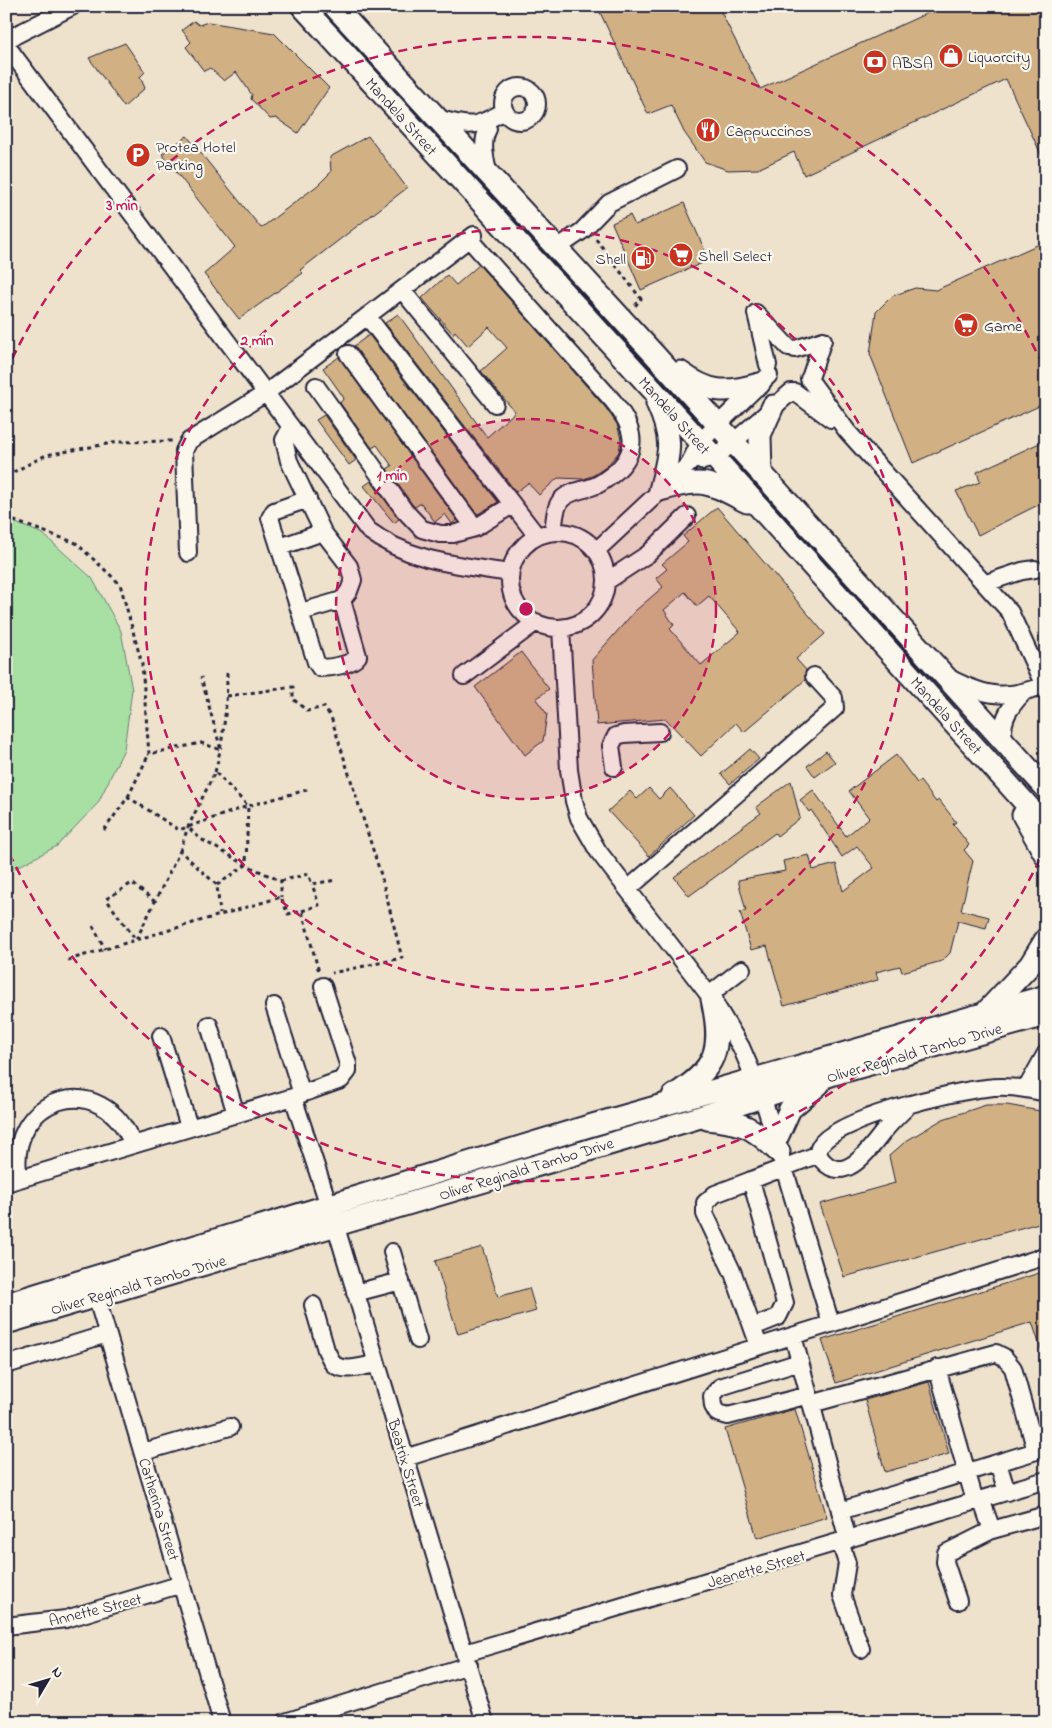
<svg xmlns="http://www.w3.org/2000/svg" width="1052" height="1728" viewBox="0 0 1052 1728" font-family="'Indie Flower',sans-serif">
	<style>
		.park { fill: #a8e0a4; stroke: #658170 }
		.building { fill: #d1b084; stroke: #22223b; fill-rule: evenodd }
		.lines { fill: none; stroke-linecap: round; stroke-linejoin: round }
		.minor-casing { stroke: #22223b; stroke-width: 20 }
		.major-casing { stroke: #22223b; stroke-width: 25 }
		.path { stroke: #22223b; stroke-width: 3; stroke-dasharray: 4 4; stroke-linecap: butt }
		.minor { stroke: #fbf7ec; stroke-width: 16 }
		.major { stroke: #fbf7ec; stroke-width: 21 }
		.ring { fill: none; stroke: #c2185b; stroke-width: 2.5; stroke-dasharray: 9 6 }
		.labels { text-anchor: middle; stroke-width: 4.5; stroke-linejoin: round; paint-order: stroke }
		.poi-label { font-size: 16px; fill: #22223b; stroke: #fbf7ec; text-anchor: start }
		.street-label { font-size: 16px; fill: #22223b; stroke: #fbf7ec }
		.centre { fill: #c2185b; stroke: #fbf7ec; stroke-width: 2.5 }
		.ring-label { font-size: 15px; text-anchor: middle; font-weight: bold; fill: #c2185b; stroke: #fbf7ec; stroke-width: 4.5; stroke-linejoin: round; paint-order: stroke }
	</style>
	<rect width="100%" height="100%" fill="#eee2cd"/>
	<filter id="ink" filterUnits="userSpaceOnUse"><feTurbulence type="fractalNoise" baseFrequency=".02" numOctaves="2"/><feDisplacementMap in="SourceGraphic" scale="10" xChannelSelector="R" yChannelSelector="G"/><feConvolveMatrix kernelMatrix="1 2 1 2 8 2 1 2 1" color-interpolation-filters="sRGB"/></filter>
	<g filter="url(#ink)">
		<path class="park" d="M6,519L43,534L92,578L121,631L132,690L124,749L98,803L57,846L6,873Z"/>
		<path class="building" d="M597,6H718L760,89L943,6H1046V165L1006,79L804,175L794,152L758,169L728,170L705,162L684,132L671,105L648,114Z
			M194,21L199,25L208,22L274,33L329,88L298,133L276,118L270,119L251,99L252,95L236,72L224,81L210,68L204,71L186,47L191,42L182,30Z
			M125,43L145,72L140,77L145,88L124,107L89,58Z
			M187,136L261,228L318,185L331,172L330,157L368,136L407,188L300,270L303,273L239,319L204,274L235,247L162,154Z
			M684,203L709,260L641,290L612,223L630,215L635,225Z
			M1046,241V403L913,463L870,354L876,312L892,296L915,288L936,290Z
			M479,265L605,407L617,424L621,439L619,452L606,467L594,475L584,479L558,478L539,495L528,483L516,492L385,323L398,314L487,437L515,412L481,371L507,348L489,327L468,346L455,331L453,334L422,298L447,275L456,285Z
			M369,335L498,502L478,514L473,509L354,346Z
			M339,357L457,520L452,524L445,514L435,522L421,503L415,507L412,504L387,469L392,466L377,445L372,448L340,403L344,398L323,368Z
			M324,415L356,460L349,465L316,420Z
			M1046,440V501L978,535L956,491L980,482L977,472Z
			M371,481L399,519L394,523L364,486Z
			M717,507L825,634L796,659L806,670L805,680L744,732L736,723L701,756L666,719L597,725L592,660L635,611L663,587L656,578L667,569L662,564L688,542L683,536ZM685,592L697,606L709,596L740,632L701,665L670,629L674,625L664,610Z
			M521,652L549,689L536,699L547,714L543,741L525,755L475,687Z
			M750,749L759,759L730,784L721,774Z
			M826,751L835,762L815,777L807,766Z
			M896,755L917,783L920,781L936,802L939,800L956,822L953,824L969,845L964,850L973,861L961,910L989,917L986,928L958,921L950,953L942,961L902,972L900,966L876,972L878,980L784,1006L767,946L751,950L740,912L746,911L738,880L785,871L783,861L809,855L813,870L836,864L843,891L874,868L857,846L842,857L811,810L809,812L800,800L813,790L846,836L869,818L849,791Z
			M791,781L800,818L777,836L775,833L689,896L674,877L761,813L756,807Z
			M649,788L659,799L670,788L694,815L649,856L608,811L630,791L637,799Z
			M986,1105H1007L1040,1111L1046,1132V1221L844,1277L820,1204L895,1183L889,1156L906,1141L943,1119Z
			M482,1247L498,1297L529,1288L536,1311L458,1334L435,1261Z
			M1046,1271V1355H1043L1032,1322L836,1383L822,1340Z
			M929,1382L949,1454L885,1472L865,1400Z
			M795,1409L827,1517L757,1538L725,1429Z"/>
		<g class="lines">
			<defs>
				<path id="minor" d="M6,40L73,6
					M6,45L368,530C410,562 460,565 510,573
					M503 104a17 17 0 1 1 34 0a17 17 0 1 1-34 0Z
					M440,119C473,128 475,127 505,111
					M488,129C481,142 485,158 488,172
					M469,239L613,401C633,426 642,450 613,474C608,478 603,482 597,485C586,490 571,490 562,499C554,507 555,521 553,532
					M557,248L582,231L609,203L677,169
					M402,290L495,404
					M756,313L768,365
					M758,315L788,347
					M367,316L537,536
					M795,349L823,340
					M348,354L475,528L512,505
					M811,375L823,340
					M809,379L847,431L1010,612L1046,690
					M316,386L404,510L422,529L440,534H453L475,528
					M795,392L831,419
					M291,427L284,440L289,461L323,532L349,566L353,580L349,591L342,600L301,612
					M703,461L715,458L791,392
					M308,499L274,511L270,518L316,662L320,668C330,668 352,665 358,656L342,600
					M510 580a48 48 0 1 1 96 0a48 48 0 1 1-96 0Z
					M280,547L323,532
					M597,550L689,464L700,442L769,375
					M188,553L184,451L189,441L266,393L474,235
					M607,581L648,554L687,516
					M986,583L1022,571L1035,569
					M561,628L569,770L574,801L579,818L598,851L712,999L741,1047L763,1098L831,1324
					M464,676L536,622
					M951,679C987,697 1006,700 1044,685
					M1005,744C999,722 1008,709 1023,693
					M614,767L611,746L616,736L624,734L660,732
					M628,889L835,708L834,698L814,676
					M709,995L742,969
					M274,1006L302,1094
					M209,1025L236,1114
					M161,1036L189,1127
					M1026,1089L1046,1053
					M293,1097L335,1224L485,1722
					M910,1104C901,1113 892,1121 884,1131C871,1147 845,1187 822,1160C818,1156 817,1151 820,1146C835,1119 954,1091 986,1088C1006,1085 1026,1088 1046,1093
					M19,1179C4,1096 103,1066 133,1145
					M751,1180L785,1303L778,1317L753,1327
					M6,1183L293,1097L341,1080L348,1071V1064L323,986
					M392,1252L418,1340
					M93,1285L222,1722
					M355,1293L401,1281
					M313,1305L326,1350L333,1364C345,1373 362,1366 376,1364
					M793,1336L848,1540
					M759,1346L733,1273L705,1214V1203L715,1194L819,1154
					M800,1362L720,1387L712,1396L713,1406L717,1413L728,1416L809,1395
					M6,1365L107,1334
					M937,1368L975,1501
					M811,1404L996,1353L1004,1357L1013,1368L1036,1451
					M143,1452L230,1427
					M405,1458L1046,1256
					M998,1463L1007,1492
					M840,1511L1046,1448
					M992,1530L1046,1515
					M840,1542L847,1563L842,1595L861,1649
					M958,1601L945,1562L946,1553L992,1530L981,1499
					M6,1626L66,1619L182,1584
					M465,1653L1046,1480
					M285,1722L469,1665"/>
				<path id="major" d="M302,6L715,458L1046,826
					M334,6L653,353L1046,788
					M680,372C709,393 725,394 759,384
					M657,403C674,441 670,451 660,490
					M761,474L760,435L773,406
					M660,490C703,477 708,482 747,502
					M1023,815L1046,856
					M986,1012L1030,965L1046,939
					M673,1096C717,1068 723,1050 712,999
					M707,1119C745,1123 751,1126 779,1152
					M776,1140L790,1109L819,1084
					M6,1304L589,1126L1046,996
					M6,1323L697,1118L831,1075L1046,1015"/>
			</defs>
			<use href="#minor" class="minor-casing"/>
			<use href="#major" class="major-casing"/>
			<path class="path" d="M6,139L11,159L6,169
				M596,239L641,299L634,307
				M6,476L46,455L118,442L173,441
				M6,518L76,543L120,584L142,664L149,754L201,743L221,750L201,677
				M227,696L293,687V699L307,711L324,707L331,717L381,875L402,958L332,973
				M215,772C224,738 227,705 227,671
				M128,797L149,754
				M104,830L128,797L179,830L248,806L310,789
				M180,851L188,827L215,772L248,806L246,865L199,838L188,827
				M281,881L308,874L312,884L336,880
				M217,885L246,865L281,881V897
				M155,902L132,883L106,899L136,940L180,851L217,885L220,914
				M302,911L319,905L312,884
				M93,926L105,949
				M68,960L281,897L288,914L302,911L319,972"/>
			<use href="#minor" class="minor"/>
			<use href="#major" class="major"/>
		</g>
	</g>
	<circle cx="526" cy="609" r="190" fill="#c2185b" fill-opacity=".12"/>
	<g class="ring">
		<circle cx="526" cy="609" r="190"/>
		<circle cx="526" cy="609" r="381"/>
		<path d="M1046 846A571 571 0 0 1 6 846M6 372A571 571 0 0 1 1046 372"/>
	</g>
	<defs>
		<symbol id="shop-disc" viewBox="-11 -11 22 22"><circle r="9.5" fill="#c8321e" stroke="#fbf7ec"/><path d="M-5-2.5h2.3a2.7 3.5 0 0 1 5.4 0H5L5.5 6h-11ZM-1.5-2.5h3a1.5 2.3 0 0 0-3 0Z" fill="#fff"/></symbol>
		<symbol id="bank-disc" viewBox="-11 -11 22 22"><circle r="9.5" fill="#c8321e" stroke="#fbf7ec"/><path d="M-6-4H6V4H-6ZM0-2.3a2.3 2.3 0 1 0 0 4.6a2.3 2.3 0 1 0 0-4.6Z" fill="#fff"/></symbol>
		<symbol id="restaurant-disc" viewBox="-11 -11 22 22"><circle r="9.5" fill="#c8321e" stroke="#fbf7ec"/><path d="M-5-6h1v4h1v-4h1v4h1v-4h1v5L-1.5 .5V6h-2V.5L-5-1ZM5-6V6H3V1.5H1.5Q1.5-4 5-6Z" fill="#fff"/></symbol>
		<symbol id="parking-disc" viewBox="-11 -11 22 22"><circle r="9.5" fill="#c8321e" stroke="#fbf7ec"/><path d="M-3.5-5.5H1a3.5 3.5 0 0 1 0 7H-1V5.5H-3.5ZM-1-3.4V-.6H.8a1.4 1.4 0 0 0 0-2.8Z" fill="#fff"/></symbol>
		<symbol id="supermarket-disc" viewBox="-11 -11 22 22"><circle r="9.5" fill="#c8321e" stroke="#fbf7ec"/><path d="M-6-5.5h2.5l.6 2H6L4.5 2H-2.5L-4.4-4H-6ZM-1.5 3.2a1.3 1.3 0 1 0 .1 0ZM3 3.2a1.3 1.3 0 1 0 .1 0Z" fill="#fff"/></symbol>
		<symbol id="fuel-disc" viewBox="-11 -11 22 22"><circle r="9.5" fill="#c8321e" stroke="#fbf7ec"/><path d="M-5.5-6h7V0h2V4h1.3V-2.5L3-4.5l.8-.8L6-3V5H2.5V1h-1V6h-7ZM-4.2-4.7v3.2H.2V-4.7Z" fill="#fff"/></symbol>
	</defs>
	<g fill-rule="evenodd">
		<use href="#shop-disc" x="937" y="42" width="28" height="28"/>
		<use href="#bank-disc" x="861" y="48" width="28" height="28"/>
		<use href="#restaurant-disc" x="694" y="116" width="28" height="28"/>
		<use href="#parking-disc" x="124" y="141" width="28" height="28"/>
		<use href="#supermarket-disc" x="667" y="241" width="28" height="28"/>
		<use href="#fuel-disc" x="629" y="244" width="28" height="28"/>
		<use href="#supermarket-disc" x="952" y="311" width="28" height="28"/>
	</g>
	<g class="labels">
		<g class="poi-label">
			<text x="968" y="62">Liquorcity</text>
			<text x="892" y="68">ABSA</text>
			<text x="726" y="136">Cappuccinos</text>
			<text x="156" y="152">Protea Hotel<tspan x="156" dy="18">Parking</tspan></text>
			<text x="698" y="261">Shell Select</text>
			<text x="626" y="264" text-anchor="end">Shell</text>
			<text x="984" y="331">Game</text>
		</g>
		<g class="street-label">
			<text transform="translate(402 116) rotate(48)" y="6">Mandela Street</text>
			<text transform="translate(675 415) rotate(48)" y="6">Mandela Street</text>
			<text transform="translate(947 715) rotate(48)" y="6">Mandela Street</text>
			<text transform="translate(914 1052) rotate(-16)" y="6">Oliver Reginald Tambo Drive</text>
			<text transform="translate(526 1168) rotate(-17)" y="6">Oliver Reginald Tambo Drive</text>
			<text transform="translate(138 1284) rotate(-16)" y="6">Oliver Reginald Tambo Drive</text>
			<text transform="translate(407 1463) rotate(73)" y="6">Beatrix Street</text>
			<text transform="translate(160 1509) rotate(73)" y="6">Catherina Street</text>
			<text transform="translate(756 1568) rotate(-16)" y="6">Jeanette Street</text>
			<text transform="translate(95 1609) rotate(-14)" y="6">Annette Street</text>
		</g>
	</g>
	<circle cx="526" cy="609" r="8" class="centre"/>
	<g class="ring-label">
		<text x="122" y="210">3 min</text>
		<text x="257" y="345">2 min</text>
		<text x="392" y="480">1 min</text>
	</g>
	<rect width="1052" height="1728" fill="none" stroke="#fbf7ec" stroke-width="25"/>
	<rect x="12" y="12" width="1027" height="1703" fill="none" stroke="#22223b" stroke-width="2" filter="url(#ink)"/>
	<g transform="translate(48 1680) rotate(52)" stroke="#fbf7ec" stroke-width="4" paint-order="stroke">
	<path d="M0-4L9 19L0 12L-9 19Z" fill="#22223b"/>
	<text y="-8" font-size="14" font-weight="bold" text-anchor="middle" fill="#22223b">N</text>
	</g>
</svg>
